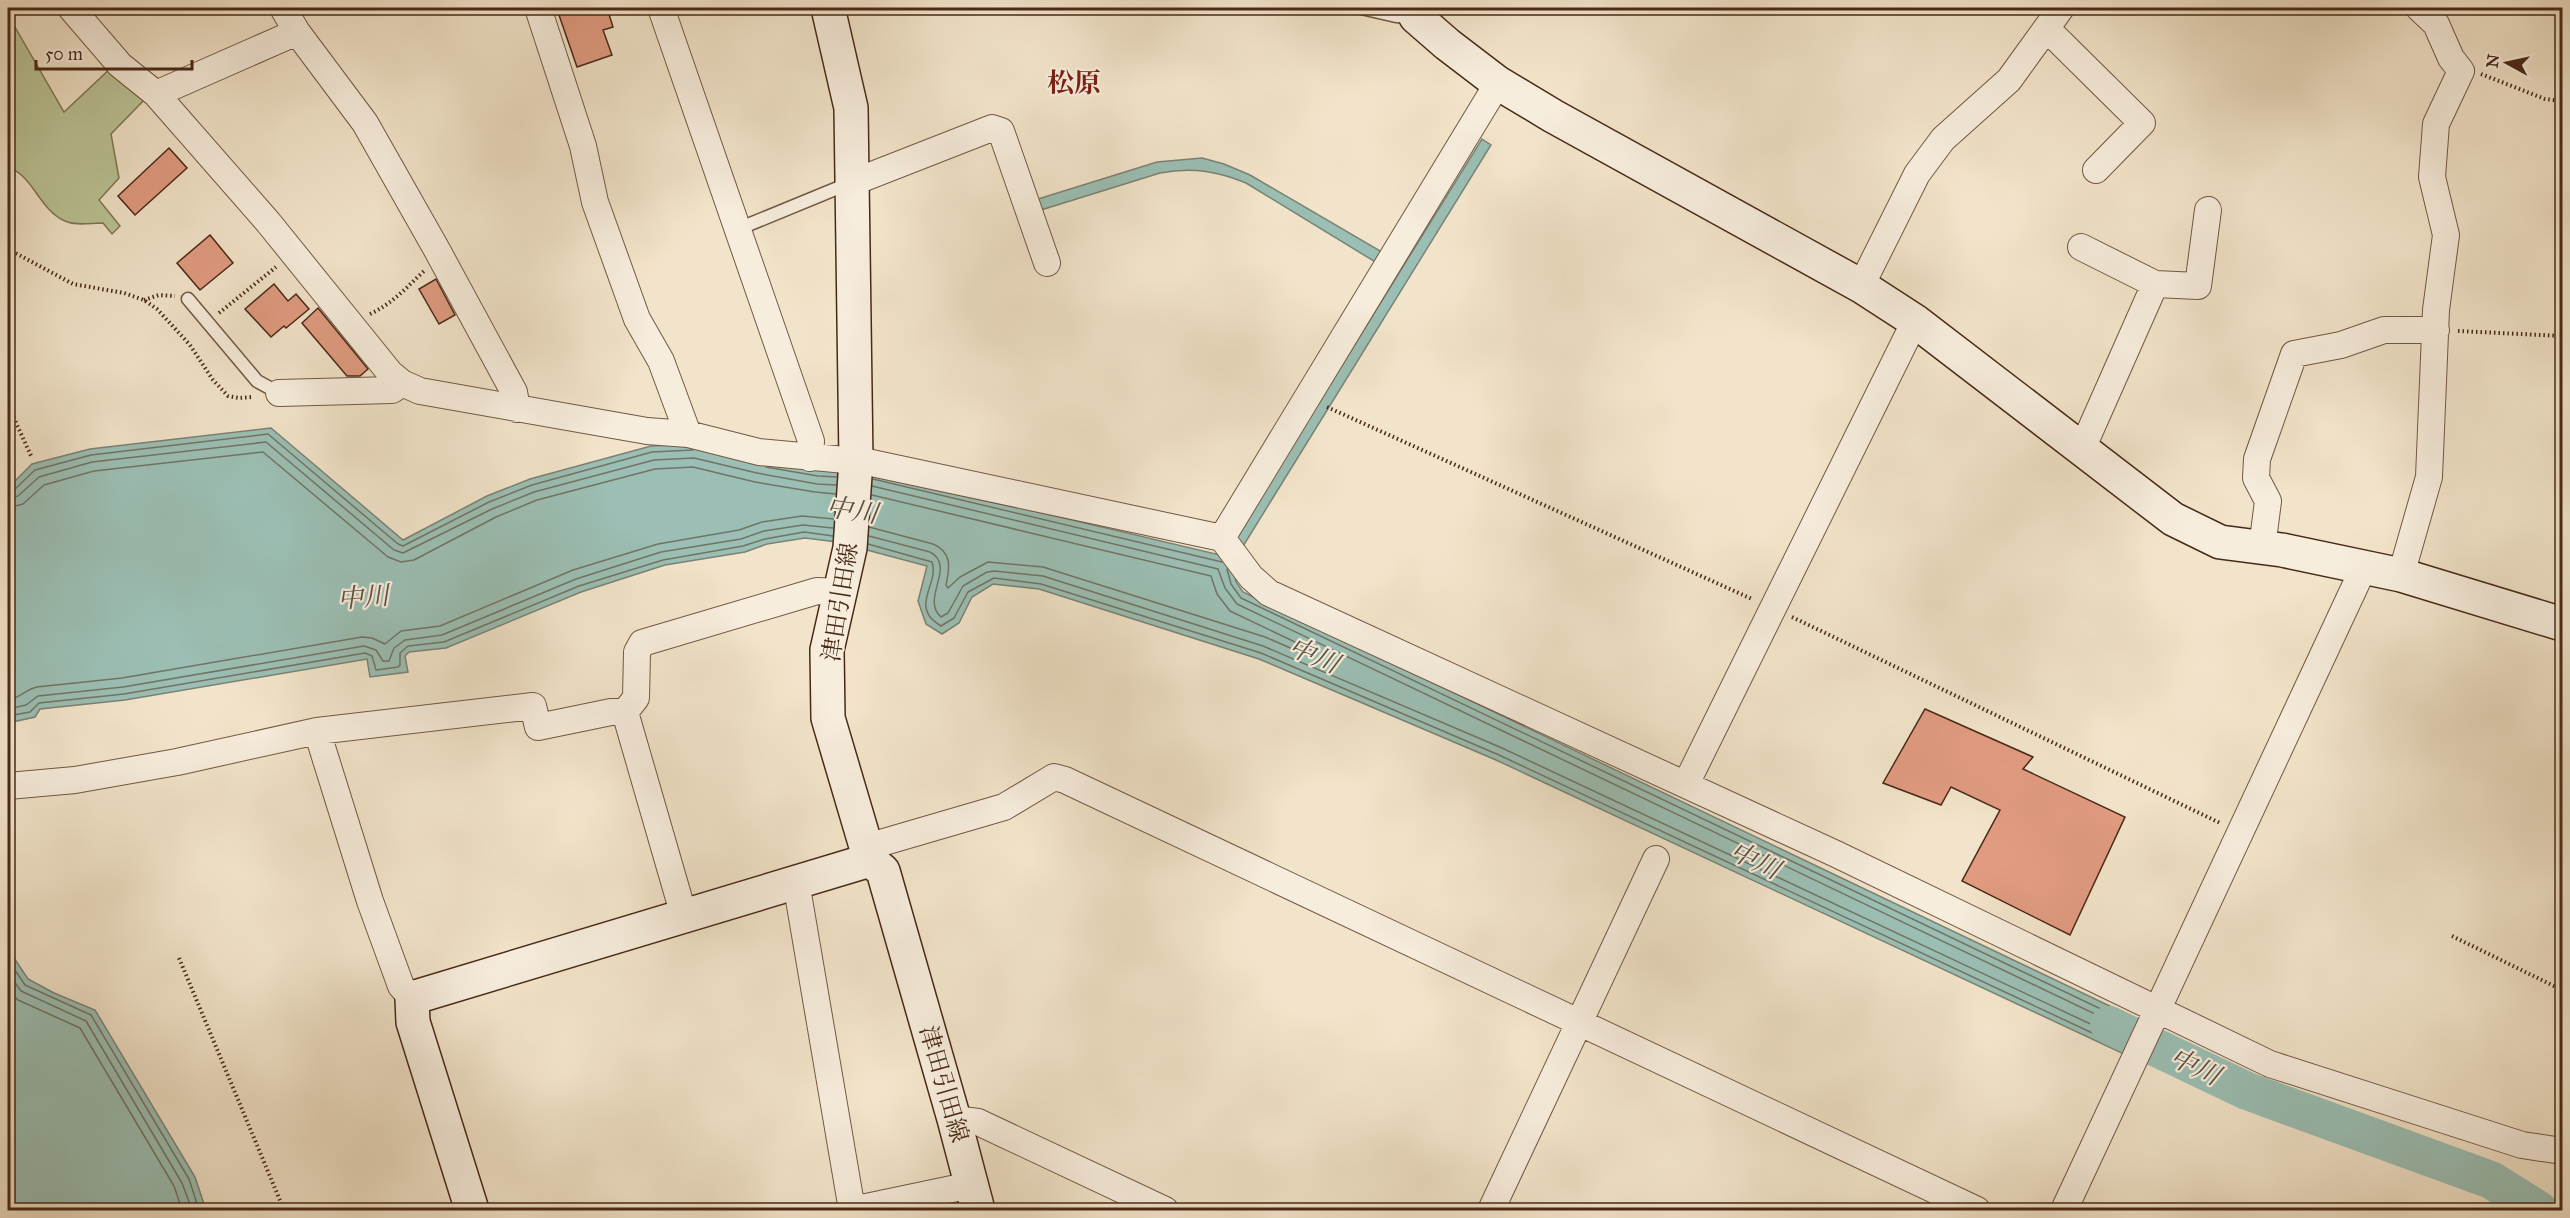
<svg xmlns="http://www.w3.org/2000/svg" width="2570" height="1218" viewBox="0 0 2570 1218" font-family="'IM FELL Great Primer','Noto Serif JP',serif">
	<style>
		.green { fill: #bbc496; stroke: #827656; stroke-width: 1.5 }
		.water { fill: #9bbfb4; stroke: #7a8375; stroke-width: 1.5 }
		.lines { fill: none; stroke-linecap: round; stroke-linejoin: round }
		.shore { stroke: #727465; stroke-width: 1.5 }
		.river { stroke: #9bbfb4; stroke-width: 38 }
		.building { fill: #e19b81; stroke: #482916; stroke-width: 1.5 }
		.lane-casing { stroke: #725843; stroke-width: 15 }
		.street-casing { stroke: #725843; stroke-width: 28 }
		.secondary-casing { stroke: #482916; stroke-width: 36 }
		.path { stroke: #482916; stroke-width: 4; stroke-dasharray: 1.5 3; stroke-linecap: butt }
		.lane { stroke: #f7eddd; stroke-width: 12 }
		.street { stroke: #f7eddd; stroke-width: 26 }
		.secondary { stroke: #f7eddd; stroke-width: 33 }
		.labels { text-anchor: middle; stroke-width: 4.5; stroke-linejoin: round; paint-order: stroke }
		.street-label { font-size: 24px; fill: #482916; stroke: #f7eddd }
		.water-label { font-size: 26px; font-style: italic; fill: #5d4e3e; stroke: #f7eddd }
		.quarter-label { font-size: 27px; font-weight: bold; fill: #7a1f14; stroke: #f7eddd }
	</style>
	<rect width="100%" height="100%" fill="#f2e4ca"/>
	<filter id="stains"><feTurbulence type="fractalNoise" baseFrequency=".00333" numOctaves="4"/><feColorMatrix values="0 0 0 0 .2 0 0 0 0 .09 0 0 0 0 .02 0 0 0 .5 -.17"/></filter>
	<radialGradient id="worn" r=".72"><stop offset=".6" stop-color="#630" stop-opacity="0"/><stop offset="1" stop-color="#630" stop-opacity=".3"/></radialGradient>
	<path class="green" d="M8,15L64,112L113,66L148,96L111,134L119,178L99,200L120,226L112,234L103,223C91,223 75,226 65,221C39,210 32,173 8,168Z"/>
	<path class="water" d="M1482,139L1491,145L1232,564L1236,582L1243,592L2139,1020L2124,1054L1496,760L1259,659L1039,589L993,584L972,597L959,623L942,634L926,624L918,601L927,566L837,542L805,538L767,544L745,552L665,565L581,592L446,648L409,652L405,656L408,672L370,677L367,659L125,700L40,709L35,717L8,723V488L32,464L90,449L271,428L403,540L487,496L530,479L651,446L695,444L874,473L1224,556Z
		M1202,158L1224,164L1250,175L1382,252L1377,263L1246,183C1217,171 1192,167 1160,173L1041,210L1038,199L1157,162Z
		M8,949L28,979L54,993L95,1010L195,1177L206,1210H8Z"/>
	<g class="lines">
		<path class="shore" d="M766,467L818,476L837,477
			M873,479L1222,562
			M8,491L14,490L35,470L91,455L268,434L398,544L403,546L489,502L532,485L652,452L693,450
			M8,499L18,496L39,477L92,462L266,442L394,550L403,553L492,509L534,492L654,460L694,458L757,473L817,484L836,485
			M8,508L23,504L44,485L94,471L263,452L388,557L401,562L414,560L496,517L537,500L655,469L693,467L755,482L815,492L836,494
			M869,527L933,544C952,552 950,567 946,585L948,588L960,577L988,562L1043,567L1265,637L1311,657L1315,655L1314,651L1230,611L1217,594L1211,576L872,495
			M869,536L930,552C957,566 920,599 941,617L948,613L963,586L987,572L995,571L1043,576L1263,646L1502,748L2114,1035L2118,1034L2120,1029L2118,1025L1237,604L1225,588L1218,569L872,486
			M868,544L932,562C940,584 908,607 941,626L954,618L968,592L994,578L1041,584L1261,653L1499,755L2118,1045L2122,1043L2130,1025L2128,1022L1241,598L1231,584L1227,569
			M8,700C22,697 24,690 37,687L122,678L362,637L372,638L385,644L401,631L440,626L573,570L658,544L739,530L762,522L802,516L834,519
			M8,709L26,705L38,696L123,687L364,646L376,650L383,661H389L394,648L405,640L442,635L576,579L661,552L741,539L764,531L803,525L833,528
			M8,716L30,712L39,703L124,694L365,653L372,656L376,670L398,667L400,665V653L408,646L444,642L579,586L663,560L743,546L765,539L804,532L833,536
			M8,960L25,985L91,1015L189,1179L199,1210
			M8,973L21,991L86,1021L182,1183L192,1210
			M8,990L18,1000L80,1028L174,1186L182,1210"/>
		<path class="river" d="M2109,1025L2247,1091L2491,1180L2539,1210"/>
	</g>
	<path class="building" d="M561,8H607L613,27L603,30L612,55L577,67L559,15L563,14Z
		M169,148L187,168L135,215L118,196Z
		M210,235L233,263L200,290L177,263Z
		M436,279L455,315L439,324L419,289Z
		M274,284L288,301L296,294L309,309L286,328L284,326L271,337L245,309Z
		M318,308L368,369L360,376H347L302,323Z
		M1925,709L2033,757L2023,769L2125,817L2070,935L1962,881L2000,810L1951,787L1941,805L1883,783Z"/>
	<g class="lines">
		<defs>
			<path id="lane" d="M1361,8L1396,16L1412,17
				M738,229L850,183
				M188,299L257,381L279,393"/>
			<path id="street" d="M71,8L120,65L156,94L268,222L390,373L402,383L420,391L647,431L688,434L759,452L867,462L1222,538L1251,577L1269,593L1836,854L2270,1064L2522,1145L2562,1151
				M283,8L297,32L365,123L437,250L514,392L517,409
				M538,8L583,146L595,202L637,319L661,361L688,434
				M661,8L811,441L810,458
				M2047,29L2142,123L2096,170
				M156,94L297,32
				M854,182L992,128L1001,131L1047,263
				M2081,247L2155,284L2198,286L2208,210
				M1861,286L1917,174L1943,139L2009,80L2061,8
				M279,393L392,390L402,383
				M2082,449L2155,284
				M1222,538L1498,83
				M2262,548L2268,501L2256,478L2257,459L2294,354L2341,345L2384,330H2436
				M2401,575L2429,477L2436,310L2446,235L2432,177L2436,124L2461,71L2451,58L2436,24L2419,8
				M317,731L370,901L401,986L412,998
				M1686,784L1915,321
				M8,786L75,780L177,762L317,731L533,706L538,727L611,712H625
				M867,847L1004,807L1054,777L1065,780L1977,1210
				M796,882L852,1210
				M684,916L625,712L636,698L637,652L642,643L817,591L842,592
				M954,1119L978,1122L1165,1210
				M852,1210L971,1185
				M1491,1210L1656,859
				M2064,1210L2364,567"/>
			<path id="secondary" d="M828,8L851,108L856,461L850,548L827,650L828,718L870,860L883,871L954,1119L978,1210
				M1411,8L1416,17L1447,44L1498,83L1553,116L1861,286L1915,321L2173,519L2220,542L2282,550L2401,575L2562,624
				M472,1210L413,1022L412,998L870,860"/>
		</defs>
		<use href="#lane" class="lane-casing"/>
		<use href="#street" class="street-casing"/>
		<use href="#secondary" class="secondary-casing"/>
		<path class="path" d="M2481,74L2545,99L2562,101
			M8,249L73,284L124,293L144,300L157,309L190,345L213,380L228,396L239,398L252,397
			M144,300L159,295L175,296
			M219,313L276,267
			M370,314C392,304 407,287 424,271
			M2458,331L2562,336
			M8,405L32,458
			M1327,407L1752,599
			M1792,617L2220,823
			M2452,936L2562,990
			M179,958L284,1210"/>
		<use href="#lane" class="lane"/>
		<use href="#street" class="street"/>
		<use href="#secondary" class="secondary"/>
	</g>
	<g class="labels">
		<g class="street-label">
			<text transform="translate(840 602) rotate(-81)" y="8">津田引田線</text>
			<text transform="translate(944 1084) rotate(74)" y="8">津田引田線</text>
		</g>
		<g class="water-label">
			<text transform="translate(852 510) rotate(8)" y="9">中川</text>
			<text transform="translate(363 597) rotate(-5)" y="9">中川</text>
			<text transform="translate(1314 655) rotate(23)" y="9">中川</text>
			<text transform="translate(1755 860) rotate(25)" y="9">中川</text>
			<text transform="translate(2195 1066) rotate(25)" y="9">中川</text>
		</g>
		<g class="quarter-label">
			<text x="1074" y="92">松原</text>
		</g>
	</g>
	<rect width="2570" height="1218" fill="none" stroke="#f2e4ca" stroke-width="30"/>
	<rect x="9" y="9" width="2552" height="1200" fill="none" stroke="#482916" stroke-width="3"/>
	<rect x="15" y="15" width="2540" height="1188" fill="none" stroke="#482916" stroke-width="1.5"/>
	<g transform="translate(2507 63) rotate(278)" stroke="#f7eddd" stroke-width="4.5" paint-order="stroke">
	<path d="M0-4.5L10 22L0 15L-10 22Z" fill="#482916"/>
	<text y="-9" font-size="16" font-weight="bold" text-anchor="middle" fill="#482916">N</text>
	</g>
	<path d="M36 60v9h156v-9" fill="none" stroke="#482916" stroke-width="3"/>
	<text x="45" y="60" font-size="18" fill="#482916" stroke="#f7eddd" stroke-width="4.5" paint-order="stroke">50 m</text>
	<rect width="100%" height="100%" filter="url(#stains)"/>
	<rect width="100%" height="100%" fill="url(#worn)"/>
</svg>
